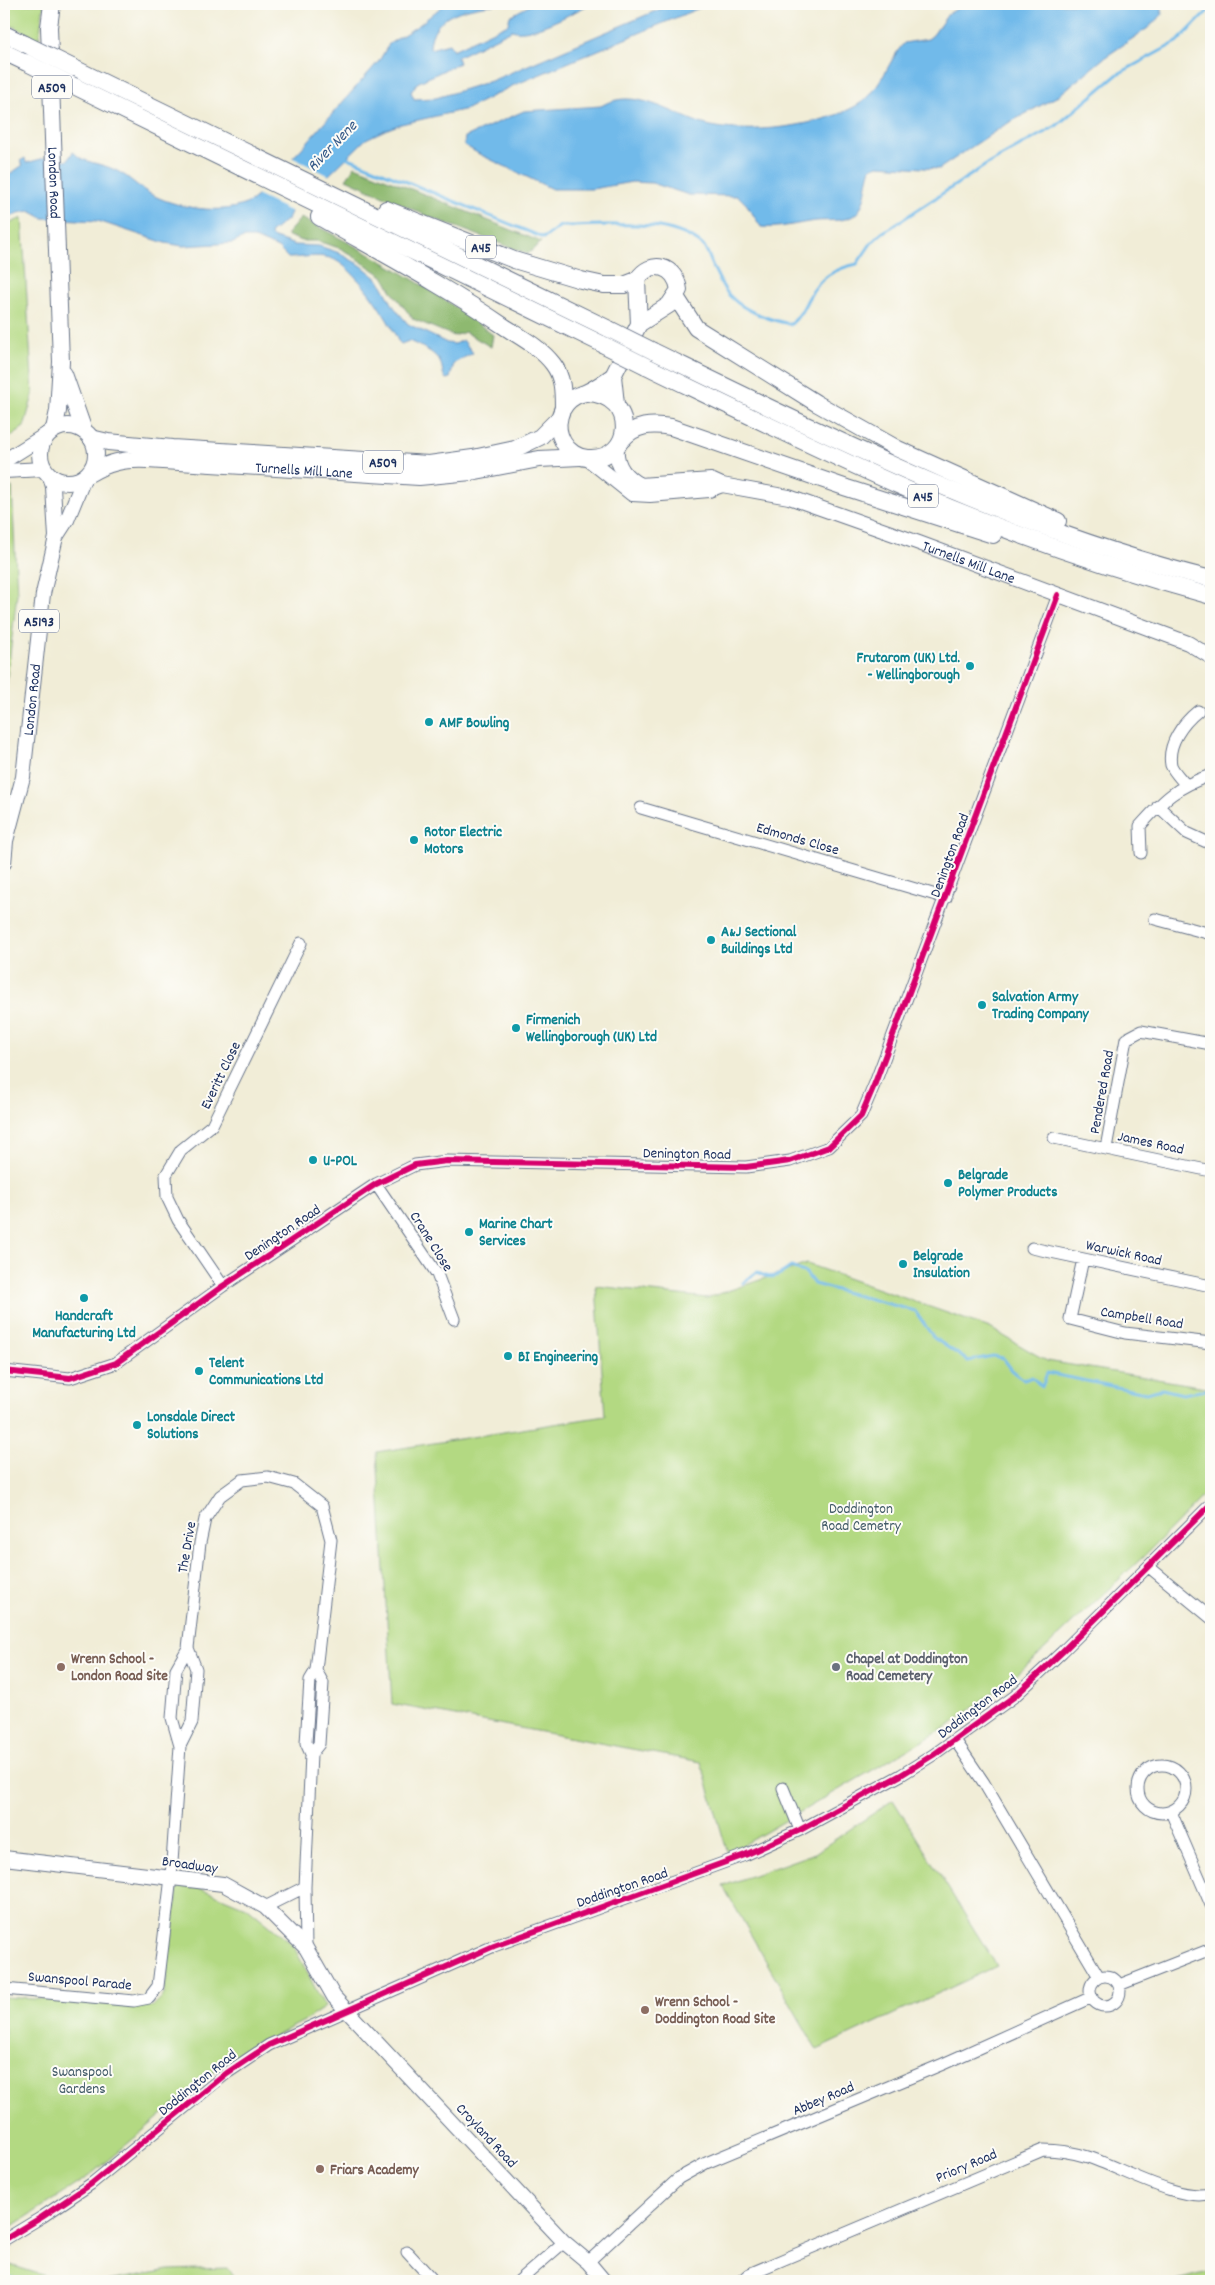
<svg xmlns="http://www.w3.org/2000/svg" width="1215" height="2285" viewBox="0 0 1215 2285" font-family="Dekko,sans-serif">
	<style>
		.green { fill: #b3d982; stroke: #678470 }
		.forest { fill: #8eb970; stroke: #547467 }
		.water { fill: #71baea; stroke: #4674a4 }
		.pier { fill: #f1edd7 }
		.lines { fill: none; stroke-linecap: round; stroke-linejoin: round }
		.stream { stroke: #71baea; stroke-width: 3 }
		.minor-casing { stroke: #667288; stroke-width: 13 }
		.major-casing { stroke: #667288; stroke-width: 16 }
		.highway-casing { stroke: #667288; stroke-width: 18 }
		.minor { stroke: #fff; stroke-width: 11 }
		.major { stroke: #fff; stroke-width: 14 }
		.highway { stroke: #fff; stroke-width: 16 }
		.highway-bridge-casing { stroke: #667288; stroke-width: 18; stroke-linecap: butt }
		.highway-bridge { stroke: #fff; stroke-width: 16 }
		.cycleway-casing { stroke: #fdfcf7; stroke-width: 9 }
		.cycleway { stroke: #d6006c; stroke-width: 6 }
		.culture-dot { fill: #0f9aa8; stroke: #fdfcf7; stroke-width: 2 }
		.education-dot { fill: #8d6e63; stroke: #fdfcf7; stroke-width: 2 }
		.worship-dot { fill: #6b7280; stroke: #fdfcf7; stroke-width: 2 }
		.labels { text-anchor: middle; stroke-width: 4; stroke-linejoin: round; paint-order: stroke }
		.shield { fill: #fdfcf7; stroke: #5f6c8c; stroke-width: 1 }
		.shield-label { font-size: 14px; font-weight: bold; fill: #1b2f5e }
		.street-label { font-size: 15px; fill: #1b2f5e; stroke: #fdfcf7 }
		.culture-label { font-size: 15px; font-weight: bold; fill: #0d838f; stroke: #fdfcf7; text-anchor: start }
		.park-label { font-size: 15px; fill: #415a67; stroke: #fdfcf7 }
		.education-label { font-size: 15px; font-weight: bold; fill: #785e54; stroke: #fdfcf7; text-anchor: start }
		.worship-label { font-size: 15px; font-weight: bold; fill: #5b616d; stroke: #fdfcf7; text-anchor: start }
		.water-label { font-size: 16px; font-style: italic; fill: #355988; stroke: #fdfcf7 }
	</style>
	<rect width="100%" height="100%" fill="#fdfcf7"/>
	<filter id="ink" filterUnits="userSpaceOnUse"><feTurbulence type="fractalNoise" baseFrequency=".02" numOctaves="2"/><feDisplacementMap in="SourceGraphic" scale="10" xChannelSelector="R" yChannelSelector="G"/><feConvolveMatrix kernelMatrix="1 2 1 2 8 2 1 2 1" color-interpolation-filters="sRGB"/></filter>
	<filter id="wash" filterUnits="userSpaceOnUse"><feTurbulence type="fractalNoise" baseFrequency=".0096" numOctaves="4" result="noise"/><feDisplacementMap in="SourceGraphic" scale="20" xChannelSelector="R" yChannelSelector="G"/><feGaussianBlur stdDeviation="1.12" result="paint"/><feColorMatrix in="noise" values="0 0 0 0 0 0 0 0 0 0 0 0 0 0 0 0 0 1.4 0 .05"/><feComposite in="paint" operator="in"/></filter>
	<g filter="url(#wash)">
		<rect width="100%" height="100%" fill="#f1edd7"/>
		<path class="green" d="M4,4H44L39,39L4,22Z
			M22,218L33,395L24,427L4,441V226Z
			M12,487L17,594L4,706V489Z
			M807,1264L990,1328L1047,1361L1211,1388V1488L1144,1556L1021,1671L952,1724L728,1854L701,1762L392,1704L377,1452L605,1416L596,1286L707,1298Z
			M893,1800L997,1966L817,2050L723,1886L815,1853Z
			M178,1886L202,1889L248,1908L293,1945L325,2007L304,2021L225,2062L89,2176L4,2232V1997L152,2007L164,1995Z
			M4,2263L61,2281H4Z
			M227,2268L237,2281H108L169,2270Z
			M1211,2272V2281H1177Z"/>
		<path class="forest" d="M355,166L541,242L528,254L427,216L346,179Z
			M301,218C368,252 434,288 493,335L491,347L465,332L454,336L413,319L393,293L383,276L342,249L317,241H302L286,235Z"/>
		<path class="water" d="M445,4H500C471,7 430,12 430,49L449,44L453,50L508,24L510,16L532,4H590C572,13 530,37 512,30L457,57L459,63L417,83L411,92L414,99L436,98L491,81L672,4H709L512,86L467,109L401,124L385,130L366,139L291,212L288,219L270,233L272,237L295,245L319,246L337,252L362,266L379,280L394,307L408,324L447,343L455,344L463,340L473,353L454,363L450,378L446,379C442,374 443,369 441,364C437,352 419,346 409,341L401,344L398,341C390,320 353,264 330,258C316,254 302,258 288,258L278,248L255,238H243L233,243L183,246L165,243L98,221L43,218L30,211L18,213L4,220V178L23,165L20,161L25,158L26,163L45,158L67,161L73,152C76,154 78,157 82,159C94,164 107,165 119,172C129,177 137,186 147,192C174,208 224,217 252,201L302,148L379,61L389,44L419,25Z
			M965,4H1160L1162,7V15L1148,28L1104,58L1058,96L1003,126L939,169L878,165L871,168C866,181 867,197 860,209C858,212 854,216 851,217C840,222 827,220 816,221C798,223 780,229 761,227L747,205L738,196L689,195L652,183L632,182L592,189H552L479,154L464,145L465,137L524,111L601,106C634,86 672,114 703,124C744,136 827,127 862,102C881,89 888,61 904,43L928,39L933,35L948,14Z"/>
		<path class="pier" d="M291,157L330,176L294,213L254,194Z"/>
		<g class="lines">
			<path class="stream" d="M346,157L544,238L560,226H569C610,226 664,217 700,243C709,250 709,259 714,269C719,278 723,291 732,298C745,311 772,321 791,324C799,317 803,309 808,299C820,277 834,269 857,264L872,242L882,233L986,165L1056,126L1118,74L1177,42L1211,8
				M743,1283L757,1272C771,1281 779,1276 791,1267L806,1273L814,1284L915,1311L934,1338L968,1361L993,1356L1003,1358L1012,1370L1024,1380L1032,1377L1042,1387L1047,1373L1146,1393L1162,1389L1183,1394L1211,1389
				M4,2277L36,2281"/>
		</g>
	</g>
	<g filter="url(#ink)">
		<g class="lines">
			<defs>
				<path id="minor" d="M1185,784C1181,779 1173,771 1171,765C1167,744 1183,723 1198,711
					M1158,806L1187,833L1211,844
					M641,808L946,898
					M1141,853L1140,826C1164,799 1176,787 1211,775
					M1155,919L1211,934
					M1054,1138L1211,1171
					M1106,1148L1126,1039L1141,1031L1211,1044
					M376,1184L437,1274L454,1319
					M1032,1248L1211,1286
					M1083,1259L1070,1319L1125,1333L1211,1343
					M223,1286L178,1220L167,1197L166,1175L181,1150L212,1125L301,943
					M4,1371L70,1378L116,1363L223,1286L376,1184L415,1165L447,1161L746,1167L790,1161L829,1147L861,1116L875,1083L1058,595
					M1149,1567L1211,1618
					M955,1740L984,1783L1099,1977
					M180,1746L192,1722L196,1669L188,1648
					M311,1754L319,1744L323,1683L316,1670
					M1138 1789a24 24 0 1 1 48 0a24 24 0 1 1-48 0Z
					M783,1788L800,1830
					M1171,1812L1211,1905
					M305,1887L306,1948
					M1090 1991a15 15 0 1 1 30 0a15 15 0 1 1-30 0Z
					M1119,1985L1211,1949
					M4,1989L134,2001L149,1998L158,1986L171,1877L180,1746L172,1718L176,1669L188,1648L200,1543L205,1519L220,1496L242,1480L268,1477L294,1484L322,1506L331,1540L316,1670L310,1680L306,1743L311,1754L305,1887L265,1907
					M4,2240L42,2217L91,2184L227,2073L269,2045L494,1946L745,1855L800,1830L901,1775L933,1755L1015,1696L1062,1652L1211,1504
					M407,2252L431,2278
					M588,2262L679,2178L706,2163L943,2064L1092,1997
					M519,2281L564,2242
					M741,2281L749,2274L1043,2150C1059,2150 1072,2152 1088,2157C1117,2166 1183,2204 1211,2193"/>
				<g id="major">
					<path id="s1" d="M617,447C615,465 625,477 640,485L711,480L722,485L789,497L919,543L1188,643L1211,657"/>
					<path d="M587,458L632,494L650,495L709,490L722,485"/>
					<path d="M4,461L47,434"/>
					<path d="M4,471L44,469"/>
					<path d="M50,476L53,487L56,537"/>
					<path id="s2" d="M4,863L6,841L23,777L43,594L56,537L67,520L85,476"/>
					<path d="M4,1858L223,1884L265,1907L306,1948L334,1997L564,2242L588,2262L604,2281"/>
				</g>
				<g id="highway">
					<path id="s3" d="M52,4L49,27L61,362L58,411L54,429"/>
					<path d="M4,34L25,44"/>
					<path d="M4,52L25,62"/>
					<path d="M74,68L609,329"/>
					<path d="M74,86L602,344"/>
					<path d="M386,209L514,260L581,280L604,285H624L637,280"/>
					<path d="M319,217C382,253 446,287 505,327C522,338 541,348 553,364C563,377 563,392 563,408"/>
					<path d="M676,297L696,328L816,403L898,449L1058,521"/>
					<path d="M653,351C834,439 1015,530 1211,579"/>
					<path d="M646,366C733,408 820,451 909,490C1007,533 1108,568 1211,596"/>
					<path d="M64,374L84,431"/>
					<path d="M587,393C638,395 634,461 588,458C578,458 568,451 563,442C554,426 559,405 576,396C580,394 584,394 587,392C596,388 605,381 613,376"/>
					<path d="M616,404L613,376L639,324L669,305L679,290C676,266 651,258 637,280L639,324"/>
					<circle cx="68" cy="454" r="28"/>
					<path d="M91,438L108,442L172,448L429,464L473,458L515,449L540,437L559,418"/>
					<path d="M622,440C635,424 652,424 671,427L847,488L993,535"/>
					<path id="s4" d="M89,474C108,462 124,459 147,460L419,477L471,472L539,459L580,457"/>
				</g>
			</defs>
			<use href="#minor" class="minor-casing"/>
			<use href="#major" class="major-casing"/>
			<use href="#highway" class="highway-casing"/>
			<use href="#minor" class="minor"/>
			<use href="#major" class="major"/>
			<use href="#highway" class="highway"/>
			<defs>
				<path id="highway-bridge" d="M25,44L74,68
					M25,62L74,86
					M609,329L653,351
					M602,344L646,366"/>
			</defs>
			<use href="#highway-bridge" class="highway-bridge-casing"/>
			<use href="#highway-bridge" class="highway-bridge"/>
			<defs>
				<path id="cycleway" d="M4,1371L70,1378L116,1363L223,1286L376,1184L415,1165L447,1161L746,1167L790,1161L829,1147L861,1116L875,1083L1058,595
					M4,2240L42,2217L91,2184L227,2073L269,2045L494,1946L745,1855L800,1830L901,1775L933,1755L1015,1696L1062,1652L1211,1504"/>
			</defs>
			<use href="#cycleway" class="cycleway-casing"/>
			<use href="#cycleway" class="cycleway"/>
		</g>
	</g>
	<g class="culture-dot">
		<circle cx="970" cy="666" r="5"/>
		<circle cx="429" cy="722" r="5"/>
		<circle cx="414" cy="840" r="5"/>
		<circle cx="711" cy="940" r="5"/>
		<circle cx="982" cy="1005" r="5"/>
		<circle cx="516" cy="1028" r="5"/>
		<circle cx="313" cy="1160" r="5"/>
		<circle cx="948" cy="1183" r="5"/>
		<circle cx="469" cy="1232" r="5"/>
		<circle cx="903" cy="1264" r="5"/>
		<circle cx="84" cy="1298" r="5"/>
		<circle cx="508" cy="1356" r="5"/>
		<circle cx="199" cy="1371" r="5"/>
		<circle cx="137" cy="1425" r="5"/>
	</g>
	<g class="education-dot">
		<circle cx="61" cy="1667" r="5"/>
		<circle cx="645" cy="2010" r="5"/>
		<circle cx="320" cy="2169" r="5"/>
	</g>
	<circle class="worship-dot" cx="836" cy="1667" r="5"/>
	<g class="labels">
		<g class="shield">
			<rect x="32" y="75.5" width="40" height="23" rx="4"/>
			<rect x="466" y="235.5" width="30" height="23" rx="4"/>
			<rect x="363" y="450.5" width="40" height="23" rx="4"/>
			<rect x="908" y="484.5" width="30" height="23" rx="4"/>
			<rect x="19" y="609.5" width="40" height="23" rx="4"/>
		</g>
		<g class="shield-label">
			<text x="52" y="92">A509</text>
			<text x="481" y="252">A45</text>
			<text x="383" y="467">A509</text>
			<text x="923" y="501">A45</text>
			<text x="39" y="626">A5193</text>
		</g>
		<g class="street-label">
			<text dy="5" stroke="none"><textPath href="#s3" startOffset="179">London Road</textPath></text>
			<text dy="5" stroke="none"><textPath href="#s4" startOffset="218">Turnells Mill Lane</textPath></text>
			<text dy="5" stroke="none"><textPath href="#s1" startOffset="390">Turnells Mill Lane</textPath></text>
			<text dy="5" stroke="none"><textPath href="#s2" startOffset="166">London Road</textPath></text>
			<text transform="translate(798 838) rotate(16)" y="5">Edmonds Close</text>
			<text transform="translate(949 855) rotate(-70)" y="5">Denington Road</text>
			<text transform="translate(220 1075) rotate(-64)" y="5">Everitt Close</text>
			<text transform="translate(1101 1092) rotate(-80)" y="5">Pendered Road</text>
			<text transform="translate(1151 1142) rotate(12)" y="5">James Road</text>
			<text transform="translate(687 1153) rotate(1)" y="5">Denington Road</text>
			<text transform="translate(282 1232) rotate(-34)" y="5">Denington Road</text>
			<text transform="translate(432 1241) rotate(58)" y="5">Crane Close</text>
			<text transform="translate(1124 1252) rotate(12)" y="5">Warwick Road</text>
			<text transform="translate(1142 1317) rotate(9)" y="5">Campbell Road</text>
			<text transform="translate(186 1547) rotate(-80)" y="5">The Drive</text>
			<text transform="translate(977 1706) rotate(-37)" y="5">Doddington Road</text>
			<text transform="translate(190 1864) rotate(8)" y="5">Broadway</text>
			<text transform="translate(622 1887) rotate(-19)" y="5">Doddington Road</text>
			<text transform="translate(80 1980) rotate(5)" y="5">Swanspool Parade</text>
			<text transform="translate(197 2082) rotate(-39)" y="5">Doddington Road</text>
			<text transform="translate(823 2098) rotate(-23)" y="5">Abbey Road</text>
			<text transform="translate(487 2135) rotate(47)" y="5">Croyland Road</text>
			<text transform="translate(966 2165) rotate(-23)" y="5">Priory Road</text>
		</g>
		<g class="culture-label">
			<text x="960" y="662" text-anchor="end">Frutarom (UK) Ltd.<tspan x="960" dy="17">- Wellingborough</tspan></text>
			<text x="439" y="727">AMF Bowling</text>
			<text x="424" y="836">Rotor Electric<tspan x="424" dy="17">Motors</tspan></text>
			<text x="721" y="936">A&amp;J Sectional<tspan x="721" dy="17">Buildings Ltd</tspan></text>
			<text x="992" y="1001">Salvation Army<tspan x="992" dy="17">Trading Company</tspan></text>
			<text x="526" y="1024">Firmenich<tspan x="526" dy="17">Wellingborough (UK) Ltd</tspan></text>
			<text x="323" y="1165">U-POL</text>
			<text x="958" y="1179">Belgrade<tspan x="958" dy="17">Polymer Products</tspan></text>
			<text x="479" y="1228">Marine Chart<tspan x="479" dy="17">Services</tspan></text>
			<text x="913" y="1260">Belgrade<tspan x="913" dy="17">Insulation</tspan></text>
			<text x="84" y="1320" text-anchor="middle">Handcraft<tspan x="84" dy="17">Manufacturing Ltd</tspan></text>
			<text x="518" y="1361">BI Engineering</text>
			<text x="209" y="1367">Telent<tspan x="209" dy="17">Communications Ltd</tspan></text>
			<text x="147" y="1421">Lonsdale Direct<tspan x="147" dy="17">Solutions</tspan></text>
		</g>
		<g class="park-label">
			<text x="861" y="1513">Doddington<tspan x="861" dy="17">Road Cemetry</tspan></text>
			<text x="82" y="2076">Swanspool<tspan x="82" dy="17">Gardens</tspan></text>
		</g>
		<g class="education-label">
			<text x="71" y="1663">Wrenn School -<tspan x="71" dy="17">London Road Site</tspan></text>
			<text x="655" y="2006">Wrenn School -<tspan x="655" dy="17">Doddington Road Site</tspan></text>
			<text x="330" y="2174">Friars Academy</text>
		</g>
		<g class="worship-label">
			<text x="846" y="1663">Chapel at Doddington<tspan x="846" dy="17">Road Cemetery</tspan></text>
		</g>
		<g class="water-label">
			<text transform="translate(331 145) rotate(-46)" y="6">River Nene</text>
		</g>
	</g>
	<rect width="1215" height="2285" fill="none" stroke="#fdfcf7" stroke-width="20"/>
</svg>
